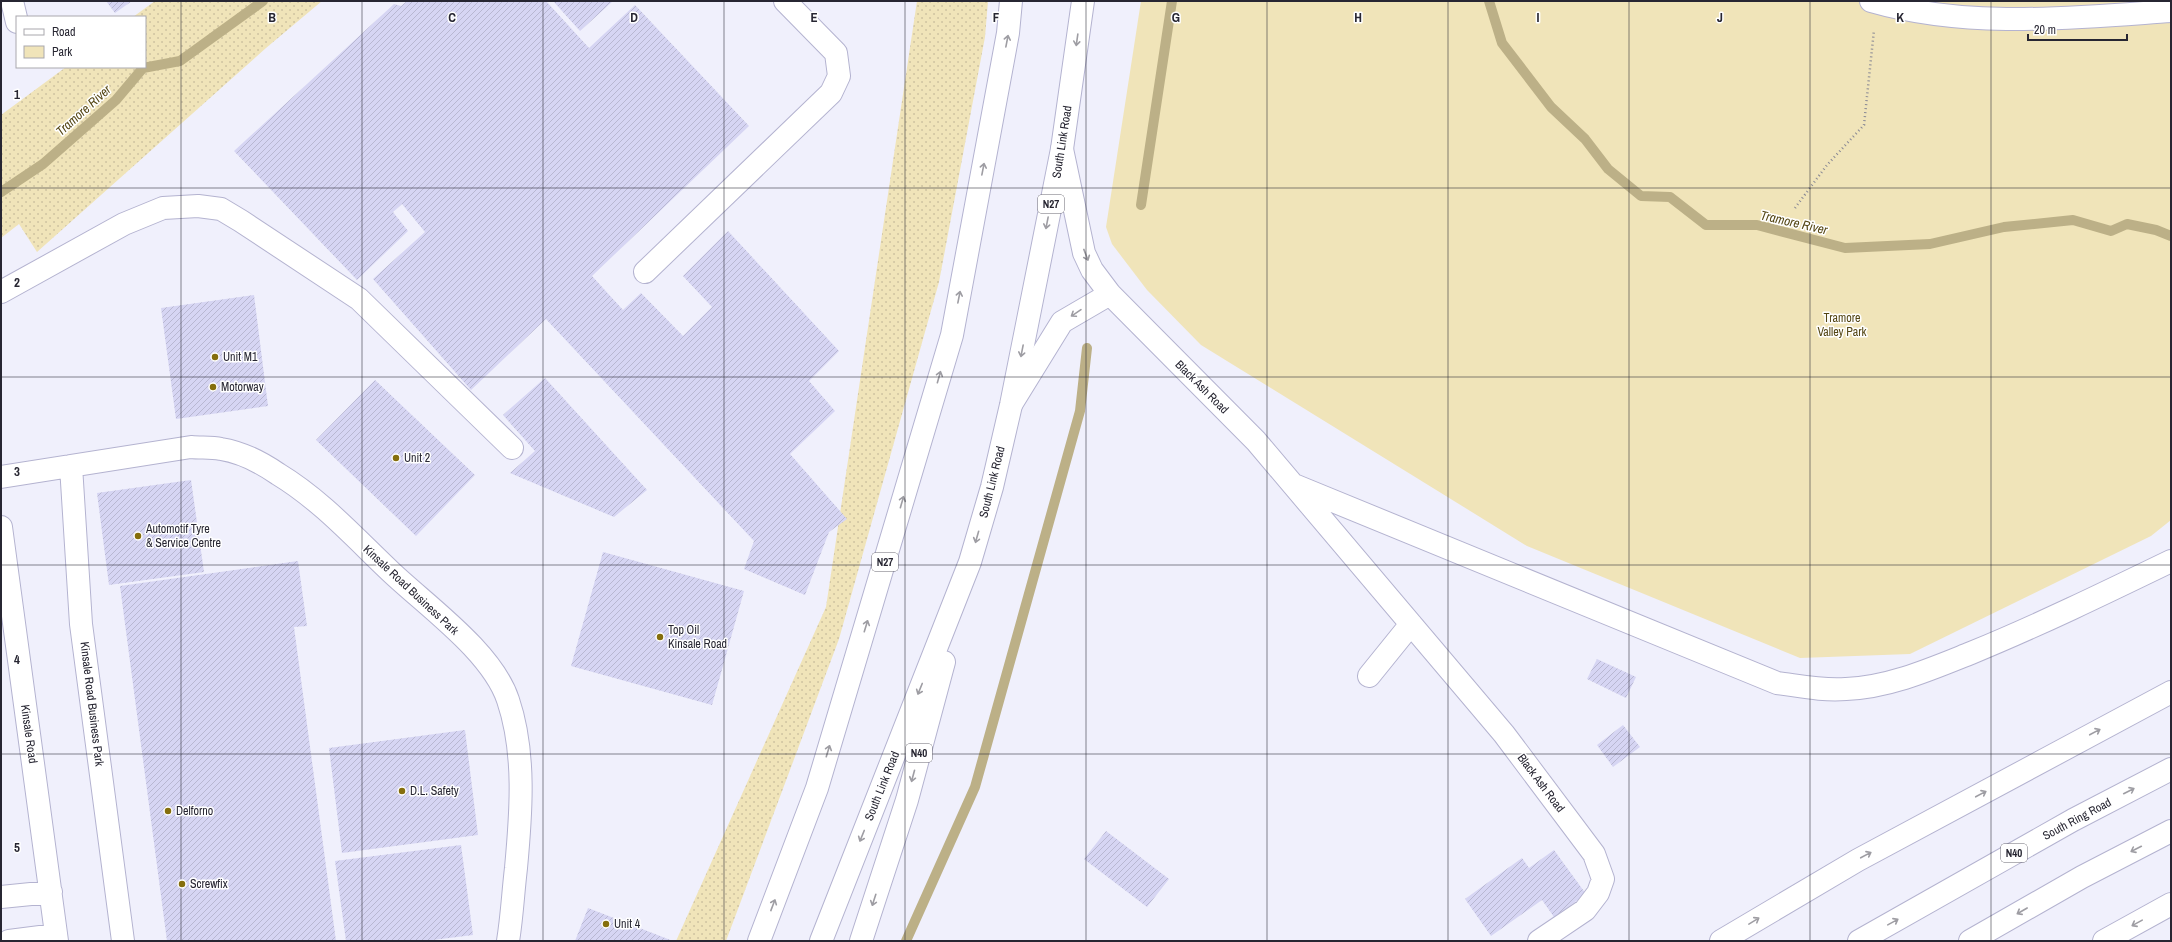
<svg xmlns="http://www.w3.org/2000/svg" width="2172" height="942" viewBox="0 0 2172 942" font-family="'Archivo Narrow',sans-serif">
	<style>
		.grass { fill: url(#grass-dots) }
		.park { fill: #f0e4b9 }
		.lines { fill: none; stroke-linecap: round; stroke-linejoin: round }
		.stream { stroke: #bcb087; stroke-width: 10 }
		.building { fill: url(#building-hatch) }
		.minor-casing { stroke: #b4b3d0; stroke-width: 24 }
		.highway-casing { stroke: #b4b3d0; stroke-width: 24 }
		.path { stroke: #888894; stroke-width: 2.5; stroke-dasharray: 1 3; stroke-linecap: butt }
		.minor { stroke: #fff; stroke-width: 22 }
		.highway { stroke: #fff; stroke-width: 22 }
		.oneway { stroke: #9e9da3 }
		.grid { fill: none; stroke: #272632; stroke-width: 1; stroke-opacity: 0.55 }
		.poi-dot { fill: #856e0c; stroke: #fff; stroke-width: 1.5 }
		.labels { text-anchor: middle; stroke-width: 3; stroke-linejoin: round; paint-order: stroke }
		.shield { fill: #fff; stroke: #686770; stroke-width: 1 }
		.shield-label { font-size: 11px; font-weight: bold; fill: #272632 }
		.street-label { font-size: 12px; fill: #272632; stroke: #fff }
		.park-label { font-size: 12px; fill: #534513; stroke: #fff }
		.poi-label { font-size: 12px; fill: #272632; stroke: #fff; text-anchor: start }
		.water-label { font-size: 13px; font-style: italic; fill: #544614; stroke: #fff }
		.grid-label { font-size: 13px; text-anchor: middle; font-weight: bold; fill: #272632; stroke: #fff; stroke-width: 3; stroke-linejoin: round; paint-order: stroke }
	</style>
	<defs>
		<pattern id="grass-dots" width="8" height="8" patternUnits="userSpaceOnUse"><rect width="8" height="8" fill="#f0e4b9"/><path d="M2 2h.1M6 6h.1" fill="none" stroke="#cec3a0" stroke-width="1.8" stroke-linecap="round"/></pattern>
		<pattern id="building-hatch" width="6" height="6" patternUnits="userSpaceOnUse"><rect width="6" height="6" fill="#d6d5f3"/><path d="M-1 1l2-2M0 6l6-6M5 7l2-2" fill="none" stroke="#b8b7d1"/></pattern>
	</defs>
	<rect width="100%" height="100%" fill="#f0f0fc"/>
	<path class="grass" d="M155,1H322L266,48L37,252L19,224L1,238V115L66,67H145V17H133Z
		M917,1H988L985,37L939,282L839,639L726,941H676L826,607Z"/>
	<path class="park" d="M1141,1H2171V520L2151,536L1910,654L1800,658L1527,546L1201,345L1147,290L1112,244L1106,227Z"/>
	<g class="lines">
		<path class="stream" d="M1489,1L1502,43L1551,107L1585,139L1608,169L1641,196L1670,197L1706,225H1757L1845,248L1930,244L2004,227L2073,220L2111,231L2127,224L2156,230L2171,236
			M1,192L43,164L116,100L143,68L180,61L263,1
			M1141,205L1172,1
			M906,941L975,787L1080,411L1087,348"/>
	</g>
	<path class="building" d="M106,1H132L115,13Z
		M407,1H546L589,48L635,5L749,126L592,276L623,310L641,293L683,336L712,307L683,276L728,231L839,351L809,381L835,411L790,454L847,519L829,532L805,595L744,569L754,541L546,319L471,390L373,279L425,232L402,204L393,212L408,231L357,280L234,151L394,4L401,6Z
		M553,1H613L580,31Z
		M254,295L268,406L176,419L161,308Z
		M545,378L647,490L614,517L510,473L535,451L503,415Z
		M375,380L475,475L416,536L316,440Z
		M191,480L204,572L109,585L97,493Z
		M603,552L744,591L712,705L571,666Z
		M298,561L307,626L294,627L336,941H167L120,586Z
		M1597,659L1636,677L1626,698L1587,679Z
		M1623,725L1640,747L1613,767L1597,745Z
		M465,730L478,835L342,853L329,748Z
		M1106,831L1169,879L1147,907L1084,859Z
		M461,845L473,935L425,941H346L335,861Z
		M1554,850L1586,894L1554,917L1542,900L1491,936L1465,899L1522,858L1529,868Z
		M588,908L673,941H575Z"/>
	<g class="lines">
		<defs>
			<path id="minor" d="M12,1L17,22
				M1871,1C1968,29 2071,18 2171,11
				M1062,149L1084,253L1092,270L1110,294L1256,441L1504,734L1594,854L1603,879L1598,893L1585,910L1539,941
				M645,272L831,93L839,76L836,53L785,1
				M1,292L124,224L163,208L198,206L221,209L241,221L359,299L512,448
				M1012,403L1062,322L1110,294
				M71,466L81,624L123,941
				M1,477L191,447C201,448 211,447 221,449C240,452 262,463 278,474C321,500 355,538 391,572C428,607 492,652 508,700C526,753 521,814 516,868C513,893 512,917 508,941
				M1294,485L1777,683C1800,686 1823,691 1846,689C1890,687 1931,669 1971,653C2039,625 2105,593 2171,561
				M1,527L57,941
				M1369,676L1411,624
				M1,897L51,892
				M9,941L56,935"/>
			<path id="highway" d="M759,941L817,788L952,335L1008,33L1011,1
				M821,941L970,562L992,487L1011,405L1062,149L1083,1
				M861,941L907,800L944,662
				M1721,941L1858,860L2171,692
				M1859,941L2073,820L2171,769
				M1970,941L2082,877L2171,831
				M2104,941L2171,904"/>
		</defs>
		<use href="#minor" class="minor-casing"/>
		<use href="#highway" class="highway-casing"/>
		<path class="path" d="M1795,208L1827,165L1864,125L1874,30"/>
		<use href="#minor" class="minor"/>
		<use href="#highway" class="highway"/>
	</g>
	<defs><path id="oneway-shaft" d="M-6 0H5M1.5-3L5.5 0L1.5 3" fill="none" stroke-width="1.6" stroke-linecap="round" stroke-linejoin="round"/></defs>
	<g class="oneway">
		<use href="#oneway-shaft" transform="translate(1077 40) rotate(98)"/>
		<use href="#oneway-shaft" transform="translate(1007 41) rotate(-79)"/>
		<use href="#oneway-shaft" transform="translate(983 169) rotate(-79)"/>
		<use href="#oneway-shaft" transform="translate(1047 223) rotate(101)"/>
		<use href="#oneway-shaft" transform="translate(1086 255) rotate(69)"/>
		<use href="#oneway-shaft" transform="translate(959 297) rotate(-79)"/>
		<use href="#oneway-shaft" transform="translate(1076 313) rotate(146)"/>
		<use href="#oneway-shaft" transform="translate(1022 351) rotate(101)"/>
		<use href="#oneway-shaft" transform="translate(939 377) rotate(-74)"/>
		<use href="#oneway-shaft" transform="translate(902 502) rotate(-74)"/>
		<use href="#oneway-shaft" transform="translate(977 537) rotate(106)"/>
		<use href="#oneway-shaft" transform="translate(866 626) rotate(-73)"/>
		<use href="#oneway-shaft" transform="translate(920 689) rotate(112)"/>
		<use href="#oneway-shaft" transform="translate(2095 732) rotate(-28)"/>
		<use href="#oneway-shaft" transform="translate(828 751) rotate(-73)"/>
		<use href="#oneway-shaft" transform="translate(913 776) rotate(105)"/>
		<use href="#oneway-shaft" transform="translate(2129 791) rotate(-27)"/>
		<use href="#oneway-shaft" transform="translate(1981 794) rotate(-28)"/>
		<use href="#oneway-shaft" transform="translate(862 836) rotate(112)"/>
		<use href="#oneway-shaft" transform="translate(2136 849) rotate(153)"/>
		<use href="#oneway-shaft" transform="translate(1866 855) rotate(-28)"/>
		<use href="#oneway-shaft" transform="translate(874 900) rotate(108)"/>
		<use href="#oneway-shaft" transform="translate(773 905) rotate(-69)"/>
		<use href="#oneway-shaft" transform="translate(2022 911) rotate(150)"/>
		<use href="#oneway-shaft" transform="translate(1754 921) rotate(-31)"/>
		<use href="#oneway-shaft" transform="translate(1893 922) rotate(-29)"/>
		<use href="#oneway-shaft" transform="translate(2137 923) rotate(151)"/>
	</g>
	<path class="grid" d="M181,1V941M362,1V941M543,1V941M724,1V941M905,1V941M1086,1V941M1267,1V941M1448,1V941M1629,1V941M1810,1V941M1991,1V941M1,188H2171M1,377H2171M1,565H2171M1,754H2171"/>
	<g class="poi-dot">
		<circle cx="215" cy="357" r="4"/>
		<circle cx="213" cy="387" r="4"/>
		<circle cx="396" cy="458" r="4"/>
		<circle cx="138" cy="536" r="4"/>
		<circle cx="660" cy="637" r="4"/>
		<circle cx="402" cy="791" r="4"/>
		<circle cx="168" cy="811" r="4"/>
		<circle cx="182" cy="884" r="4"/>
		<circle cx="606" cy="924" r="4"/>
	</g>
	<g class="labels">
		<g class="shield">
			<rect x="1038" y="195" width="26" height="18" rx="3"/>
			<rect x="872" y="553" width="26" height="18" rx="3"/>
			<rect x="906" y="744" width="26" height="18" rx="3"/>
			<rect x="2001" y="844" width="26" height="18" rx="3"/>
		</g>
		<g class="shield-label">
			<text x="1051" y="208">N27</text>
			<text x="885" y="566">N27</text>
			<text x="919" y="757">N40</text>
			<text x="2014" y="857">N40</text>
		</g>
		<g class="street-label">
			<text transform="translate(1062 142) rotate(-81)" y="4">South Link Road</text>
			<text transform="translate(1202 387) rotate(45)" y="4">Black Ash Road</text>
			<text transform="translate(992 482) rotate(-76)" y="4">South Link Road</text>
			<text transform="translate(411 590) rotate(43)" y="4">Kinsale Road Business Park</text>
			<text transform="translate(92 704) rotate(83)" y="4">Kinsale Road Business Park</text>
			<text transform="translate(29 734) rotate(82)" y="4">Kinsale Road</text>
			<text transform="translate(1541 783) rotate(53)" y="4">Black Ash Road</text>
			<text transform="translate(882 786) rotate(-68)" y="4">South Link Road</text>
			<text transform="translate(2077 819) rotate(-28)" y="4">South Ring Road</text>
		</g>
		<g class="park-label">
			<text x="1842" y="322">Tramore<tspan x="1842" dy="14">Valley Park</tspan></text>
		</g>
		<g class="poi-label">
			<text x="223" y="361">Unit M1</text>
			<text x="221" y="391">Motorway</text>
			<text x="404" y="462">Unit 2</text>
			<text x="146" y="533">Automotif Tyre<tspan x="146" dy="14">&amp; Service Centre</tspan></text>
			<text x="668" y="634">Top Oil<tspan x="668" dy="14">Kinsale Road</tspan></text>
			<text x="410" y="795">D.L. Safety</text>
			<text x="176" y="815">Delforno</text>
			<text x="190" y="888">Screwfix</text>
			<text x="614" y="928">Unit 4</text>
		</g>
		<g class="water-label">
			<text transform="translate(83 110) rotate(-42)" y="5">Tramore River</text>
			<text transform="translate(1794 222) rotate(13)" y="5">Tramore River</text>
		</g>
	</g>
	<g class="grid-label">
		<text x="272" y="22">B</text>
		<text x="452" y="22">C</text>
		<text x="634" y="22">D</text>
		<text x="814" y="22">E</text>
		<text x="996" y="22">F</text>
		<text x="1176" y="22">G</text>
		<text x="1358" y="22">H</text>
		<text x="1538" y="22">I</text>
		<text x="1720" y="22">J</text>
		<text x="1900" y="22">K</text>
		<text x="17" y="99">1</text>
		<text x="17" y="287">2</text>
		<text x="17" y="476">3</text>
		<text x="17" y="664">4</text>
		<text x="17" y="852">5</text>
	</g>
	<rect width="2172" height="942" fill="none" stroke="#272632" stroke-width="4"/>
	<rect x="16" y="16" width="130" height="52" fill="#ffffff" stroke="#a9a8ad"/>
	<rect x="24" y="29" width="20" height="6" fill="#ffffff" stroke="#a9a8ad"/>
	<text x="52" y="36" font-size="12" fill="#272632">Road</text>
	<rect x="24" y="46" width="20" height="12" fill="#f0e4b9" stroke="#a9a8ad"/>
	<text x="52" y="56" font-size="12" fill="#272632">Park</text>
	<path d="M2028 34v6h99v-6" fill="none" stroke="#272632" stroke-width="2"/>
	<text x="2034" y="34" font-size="12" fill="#272632" stroke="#ffffff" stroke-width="3" paint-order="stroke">20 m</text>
</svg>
